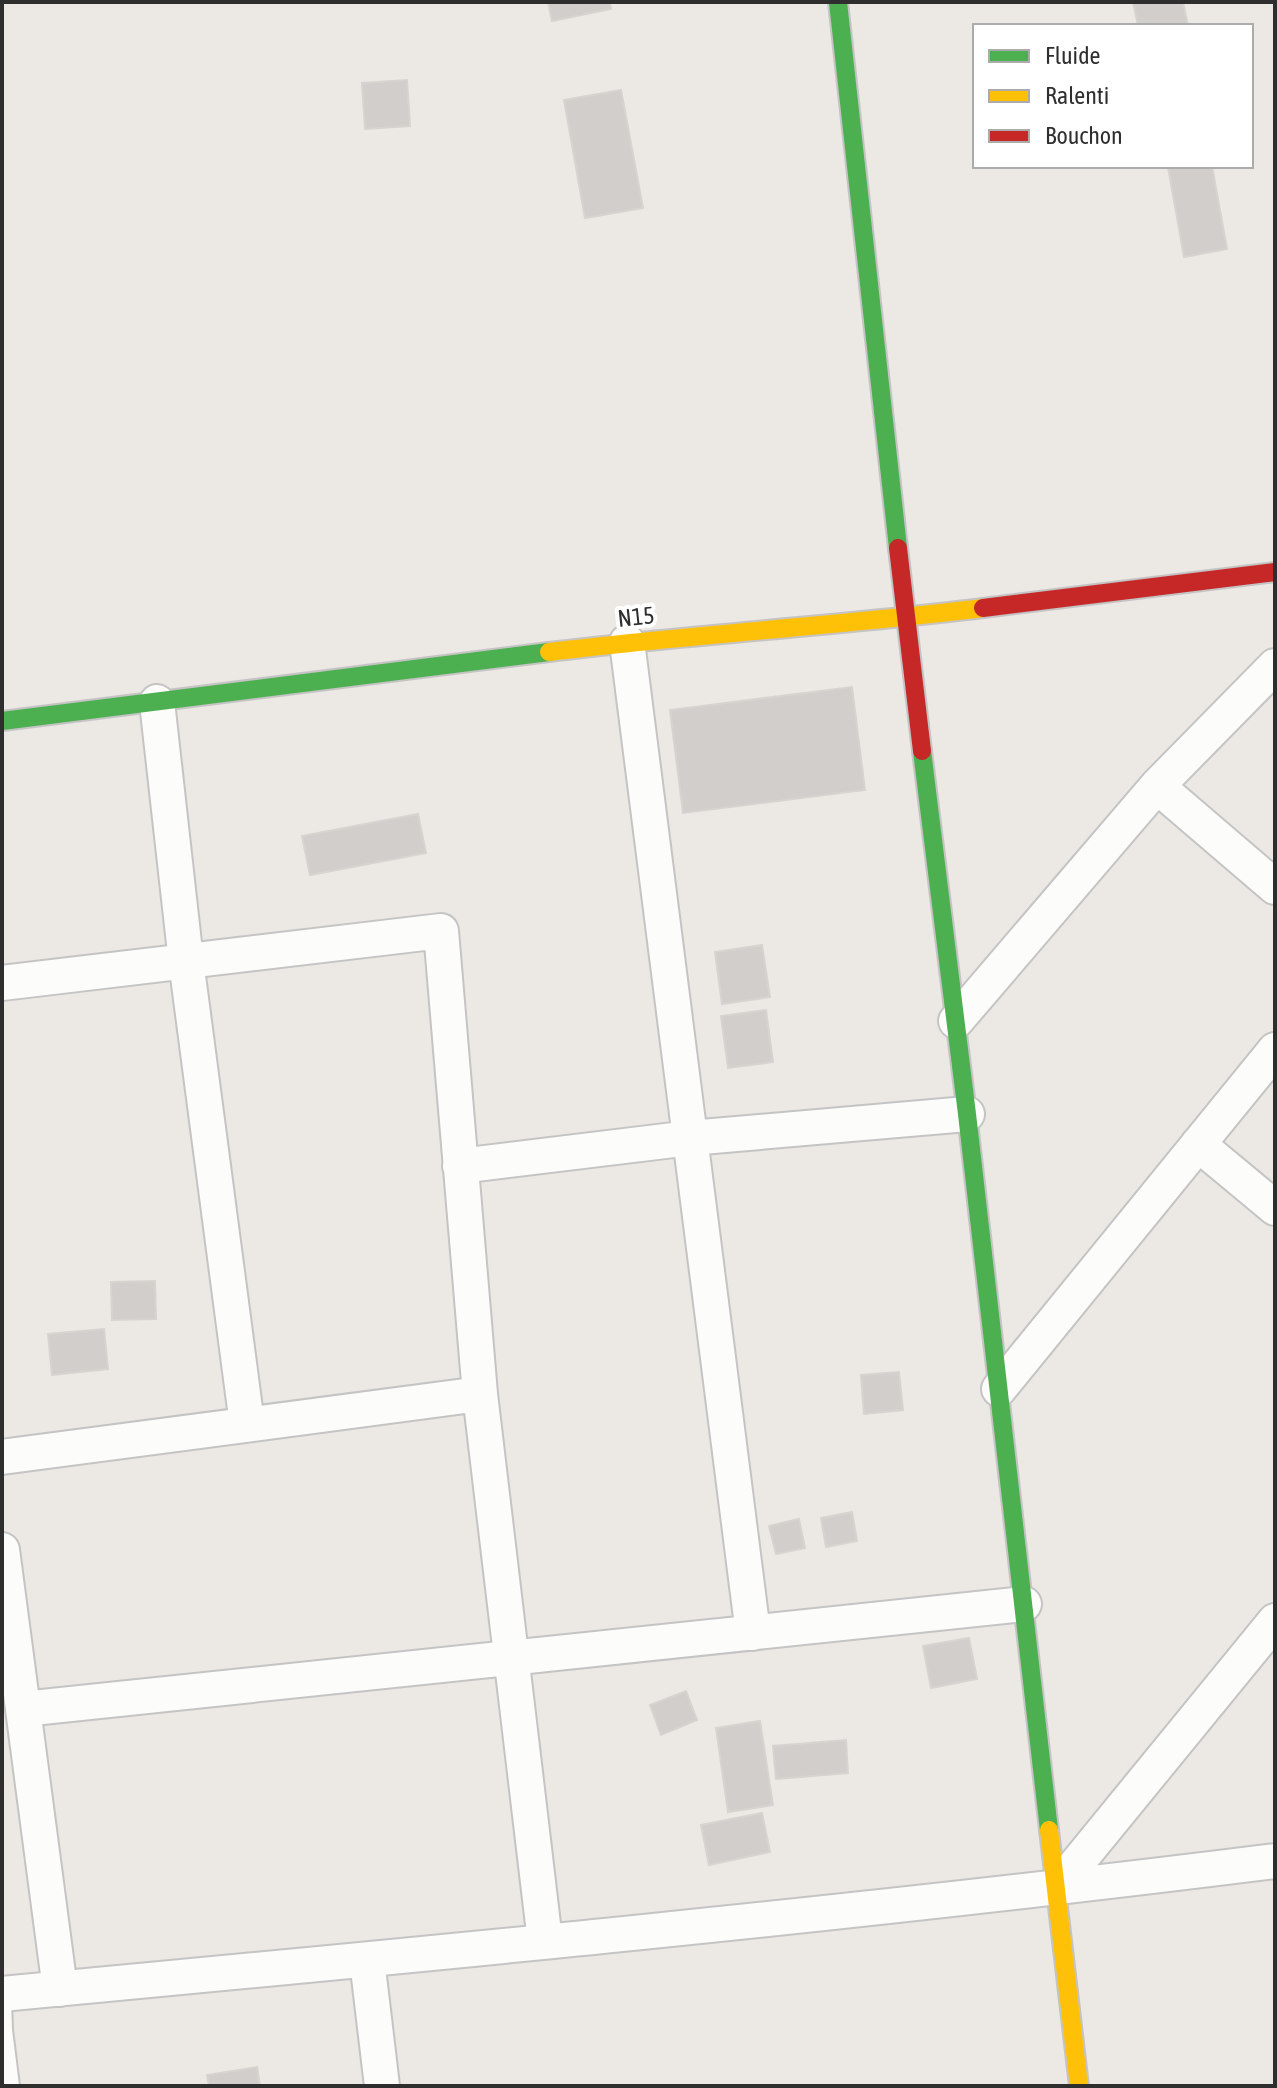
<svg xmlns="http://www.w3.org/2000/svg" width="1277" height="2088" viewBox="0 0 1277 2088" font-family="'Asap Condensed',sans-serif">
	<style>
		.building { fill: #d1cecb; stroke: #d7d4d0; stroke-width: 2 }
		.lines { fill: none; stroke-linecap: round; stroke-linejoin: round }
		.lane-casing { stroke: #c5c4c5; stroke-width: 22 }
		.street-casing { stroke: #c5c4c5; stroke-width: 38 }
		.fast-casing { stroke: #c5c4c5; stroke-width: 22 }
		.slow-casing { stroke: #c5c4c5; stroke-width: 22 }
		.jam-casing { stroke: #c5c4c5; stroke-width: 22 }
		.lane { stroke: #fcfcfb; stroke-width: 18 }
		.street { stroke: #fcfcfb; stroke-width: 34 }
		.fast { stroke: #4caf50; stroke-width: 18 }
		.slow { stroke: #ffc107; stroke-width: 18 }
		.jam { stroke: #c62828; stroke-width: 18 }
		.labels { text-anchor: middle; stroke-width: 8; stroke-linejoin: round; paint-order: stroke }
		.street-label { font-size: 24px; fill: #2e2e2e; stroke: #fff }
	</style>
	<rect width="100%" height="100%" fill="#ece8e4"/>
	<path class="building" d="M548,2H610L611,9L552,21Z
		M1133,2H1183L1188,26H1138Z
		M407,80L410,126L365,129L362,83Z
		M621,90L643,208L585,218L564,100Z
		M1173,166H1212L1227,249L1184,257L1168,167Z
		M852,687L865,790L683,813L670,710Z
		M418,814L426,853L310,875L302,836Z
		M762,945L770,997L722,1004L715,952Z
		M766,1010L773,1062L728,1068L721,1016Z
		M155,1281L156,1319L112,1320L111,1282Z
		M104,1329L108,1369L52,1375L48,1334Z
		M899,1372L903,1410L864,1414L861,1375Z
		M852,1512L857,1541L826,1547L821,1518Z
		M799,1519L805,1548L776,1554L769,1526Z
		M969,1638L977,1679L931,1688L923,1646Z
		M686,1691L697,1720L661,1735L650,1705Z
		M760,1721L773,1805L728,1812L716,1728Z
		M846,1740L848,1773L776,1779L773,1746Z
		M762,1813L770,1852L709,1865L701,1825Z
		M257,2067L260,2086H209L207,2075Z"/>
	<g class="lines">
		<defs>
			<path id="lane" d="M2,2002L3,2030L10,2086"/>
			<path id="street" d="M627,642L753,1633
				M157,702L186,961L247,1424
				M1157,786L1275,887
				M2,983L441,931L480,1394L545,1941
				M956,1021L1157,786L1275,666
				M1198,1144L1275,1208
				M460,1166L690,1138L967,1114
				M999,1389L1275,1050
				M2,1457L480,1394
				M2,1550L60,1989
				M23,1709L1024,1604
				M1056,1889L1275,1621
				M367,1960L382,2086
				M2,1994C427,1954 852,1914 1275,1861"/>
			<path id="fast" d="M838,2L898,548
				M2,721L549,652
				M922,751L967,1114L1049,1830"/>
			<path id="slow" d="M549,652C693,634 839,626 983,608
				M1049,1830L1079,2086"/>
			<path id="jam" d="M898,548L922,751
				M983,608L1275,572"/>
		</defs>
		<use href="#lane" class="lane-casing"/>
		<use href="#street" class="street-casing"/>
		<use href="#fast" class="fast-casing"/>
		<use href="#slow" class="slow-casing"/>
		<use href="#jam" class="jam-casing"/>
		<use href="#lane" class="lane"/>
		<use href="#street" class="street"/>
		<use href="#fast" class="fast"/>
		<use href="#slow" class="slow"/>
		<use href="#jam" class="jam"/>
	</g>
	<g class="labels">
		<g class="street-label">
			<text transform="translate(636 617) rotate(-6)" y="8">N15</text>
		</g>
	</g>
	<rect width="1277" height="2088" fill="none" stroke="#2e2e2e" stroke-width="8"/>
	<rect x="973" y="24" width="280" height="144" fill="#ffffff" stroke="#ababab" stroke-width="2"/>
	<rect x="989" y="50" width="40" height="12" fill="#4caf50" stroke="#ababab" stroke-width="2"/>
	<text x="1045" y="64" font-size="24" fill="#2e2e2e">Fluide</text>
	<rect x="989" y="90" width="40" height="12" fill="#ffc107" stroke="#ababab" stroke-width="2"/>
	<text x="1045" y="104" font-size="24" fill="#2e2e2e">Ralenti</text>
	<rect x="989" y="130" width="40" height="12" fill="#c62828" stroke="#ababab" stroke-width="2"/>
	<text x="1045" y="144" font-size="24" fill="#2e2e2e">Bouchon</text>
</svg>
